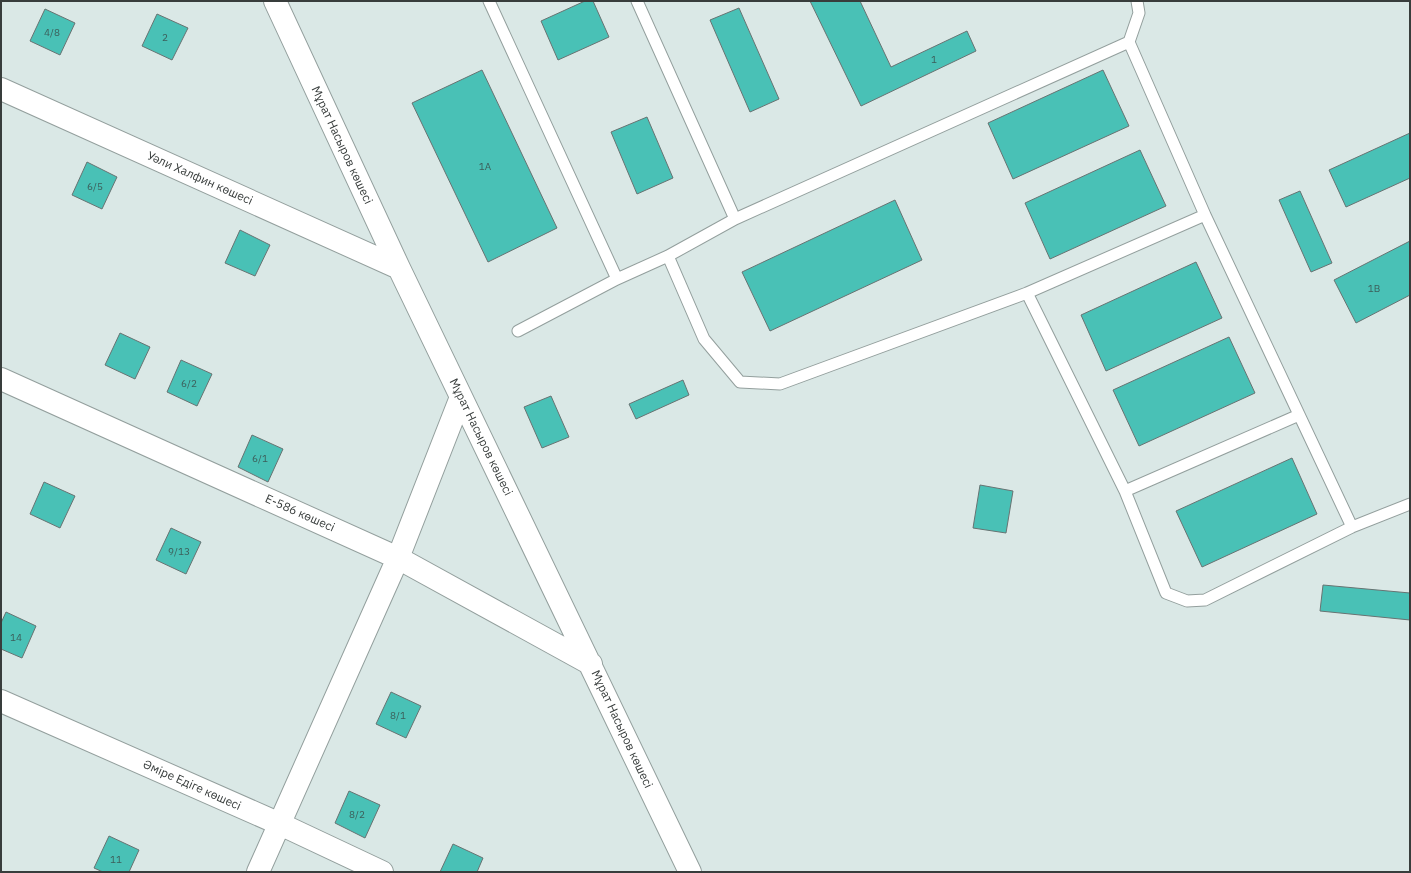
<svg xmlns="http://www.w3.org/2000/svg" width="1411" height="873" viewBox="0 0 1411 873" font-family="'IBM Plex Sans',sans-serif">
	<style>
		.building { fill: #49c1b6; stroke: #677372 }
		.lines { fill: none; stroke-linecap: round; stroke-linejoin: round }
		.service-casing { stroke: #939f9d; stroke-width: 13 }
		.minor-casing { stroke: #939f9d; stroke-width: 24 }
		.service { stroke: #fff; stroke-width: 11 }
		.minor { stroke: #fff; stroke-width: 22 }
		.labels { text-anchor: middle; stroke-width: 3; stroke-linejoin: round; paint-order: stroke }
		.number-label { font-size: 10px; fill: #3c5e5a }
		.street-label { font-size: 12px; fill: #383d3c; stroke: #fff }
	</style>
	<rect width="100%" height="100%" fill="#dae8e6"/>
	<path class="building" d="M585,1H593L609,37L558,60L541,21Z
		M810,1H860L891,67L967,31L976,51L861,106Z
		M739,8L779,99L750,112L710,20Z
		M45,9L75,23L60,55L30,41Z
		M157,14L188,28L172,60L142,46Z
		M482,70L557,228L488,262L412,103Z
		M1103,70L1129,126L1013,179L988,123Z
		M647,117L673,178L637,194L611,132Z
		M1410,133V178L1346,207L1329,170Z
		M1140,150L1166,206L1050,259L1025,203Z
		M87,162L117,177L102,209L72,195Z
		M1300,191L1332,263L1311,272L1279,200Z
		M895,200L922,260L770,331L742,272Z
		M240,230L270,245L255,276L225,263Z
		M1410,241V295L1356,323L1334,280Z
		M1196,262L1222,318L1106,371L1081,315Z
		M120,333L150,347L135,379L105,365Z
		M1229,337L1255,393L1139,446L1113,390Z
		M181,360L212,374L197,406L167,392Z
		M683,380L689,395L636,419L629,404Z
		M551,396L569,437L542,448L524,407Z
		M252,435L283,449L268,482L238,467Z
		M1292,458L1317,514L1202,567L1176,511Z
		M44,482L75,496L60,528L30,514Z
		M980,485L1013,491L1006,533L973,528Z
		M171,528L201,542L186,574L156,560Z
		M1323,585L1410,593V620L1320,611Z
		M6,612L36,626L22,658L1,649V623Z
		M391,692L421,706L406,738L376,724Z
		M349,791L380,805L365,838L335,823Z
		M109,836L139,850L129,872H103L94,868Z
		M453,844L483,858L477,872H440Z"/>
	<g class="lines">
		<defs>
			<path id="service" d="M489,1L617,279
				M637,1L735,219
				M1129,42L1139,13L1137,1
				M668,256L704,339L740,382L780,384L1027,293L1125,491L1299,415
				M1027,293L1205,215
				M518,331L617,279L668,256L735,219L1129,42L1205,215L1352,527
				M1125,491L1166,593L1187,601L1205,600L1352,527L1410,504"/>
			<path id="minor" d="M275,1L399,268L690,872
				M1,89L399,268
				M1,379L398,558L591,664
				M1,701L280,824L382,872
				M258,872L398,558L461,397"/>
		</defs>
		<use href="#service" class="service-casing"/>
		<use href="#minor" class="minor-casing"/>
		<use href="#service" class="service"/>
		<use href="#minor" class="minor"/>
	</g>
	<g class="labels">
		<g class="number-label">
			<text x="52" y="36">4/8</text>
			<text x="165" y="41">2</text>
			<text x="934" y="63">1</text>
			<text x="485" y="170">1А</text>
			<text x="95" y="190">6/5</text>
			<text x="1374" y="292">1В</text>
			<text x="189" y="387">6/2</text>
			<text x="260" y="462">6/1</text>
			<text x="179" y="555">9/13</text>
			<text x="16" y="641">14</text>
			<text x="398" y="719">8/1</text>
			<text x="357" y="818">8/2</text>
			<text x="116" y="863">11</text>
		</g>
		<g class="street-label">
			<text transform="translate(342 145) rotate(65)" y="4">Мұрат Насыров көшесі</text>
			<text transform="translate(200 178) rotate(24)" y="4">Уәли Халфин көшесі</text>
			<text transform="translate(481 437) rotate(64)" y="4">Мұрат Насыров көшесі</text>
			<text transform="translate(300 513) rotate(24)" y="4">Е-586 көшесі</text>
			<text transform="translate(622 729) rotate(65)" y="4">Мұрат Насыров көшесі</text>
			<text transform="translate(192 785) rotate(24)" y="4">Әміре Едіге көшесі</text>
		</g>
	</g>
	<rect width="1411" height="873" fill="none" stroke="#383d3c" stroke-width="4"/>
</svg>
